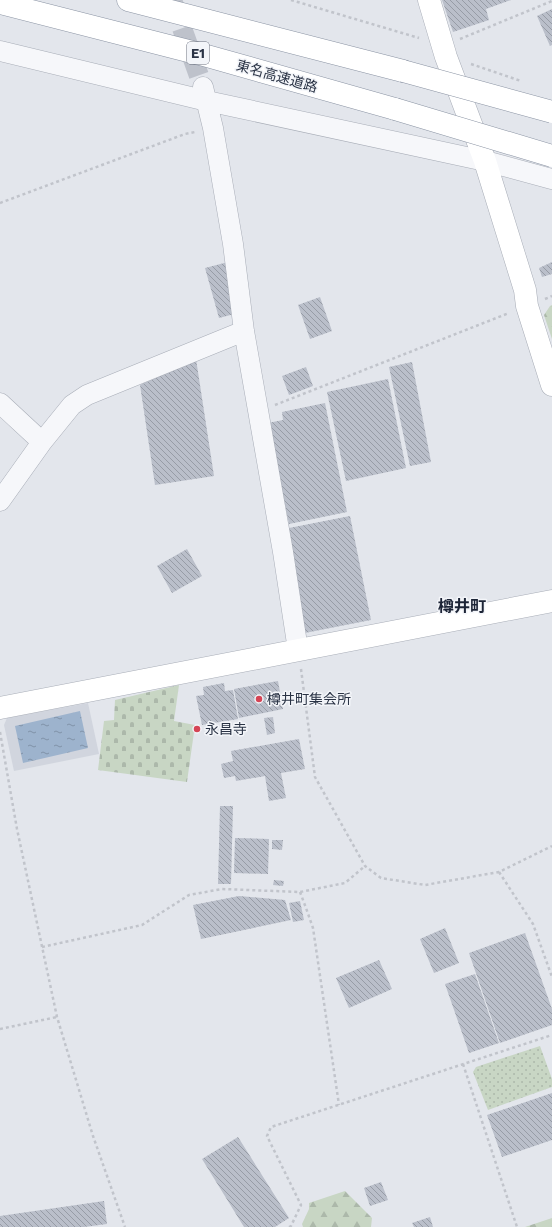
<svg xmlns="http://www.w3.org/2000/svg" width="552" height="1227" viewBox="0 0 552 1227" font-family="'Work Sans','Noto Sans JP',sans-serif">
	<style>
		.built { fill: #d1d5de }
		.grass { fill: url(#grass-dots) }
		.forest { fill: url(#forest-firs) }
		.cemetery { fill: url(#cemetery-stones) }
		.water { fill: url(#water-ripples) }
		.building { fill: url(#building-back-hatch) }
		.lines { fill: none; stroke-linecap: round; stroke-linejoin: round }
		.street-tunnel { stroke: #bec2cb; stroke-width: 20; stroke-dasharray: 20 10; stroke-linecap: butt }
		.street-casing { stroke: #a8adb7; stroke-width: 21 }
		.secondary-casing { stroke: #a8adb7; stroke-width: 23 }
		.highway-casing { stroke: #8a93a3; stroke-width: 23 }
		.path { stroke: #c1c4cb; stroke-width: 2.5; stroke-dasharray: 3 3; stroke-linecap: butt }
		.street { stroke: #f6f7fa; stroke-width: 20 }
		.secondary { stroke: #fff; stroke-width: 22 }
		.highway { stroke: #fff; stroke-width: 22 }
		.highway-bridge-casing { stroke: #8a93a3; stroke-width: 23; stroke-linecap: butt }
		.highway-bridge { stroke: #fff; stroke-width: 22 }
		.poi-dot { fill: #d54455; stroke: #f3f5f9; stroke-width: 1.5 }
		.labels { text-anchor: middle; stroke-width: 3; stroke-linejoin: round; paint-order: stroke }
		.shield { fill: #f3f5f9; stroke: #666d7b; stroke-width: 1 }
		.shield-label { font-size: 13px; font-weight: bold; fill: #2a3345 }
		.street-label { font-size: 14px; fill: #2a3345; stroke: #f3f5f9 }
		.poi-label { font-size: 14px; fill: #2a3345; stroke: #f3f5f9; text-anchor: start }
		.quarter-label { font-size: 16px; font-weight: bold; fill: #1c2436; stroke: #f3f5f9 }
	</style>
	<defs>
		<pattern id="grass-dots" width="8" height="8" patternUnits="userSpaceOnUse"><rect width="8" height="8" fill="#c8d6c4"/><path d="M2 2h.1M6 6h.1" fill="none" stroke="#acb8aa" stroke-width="1.8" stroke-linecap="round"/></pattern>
		<pattern id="forest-firs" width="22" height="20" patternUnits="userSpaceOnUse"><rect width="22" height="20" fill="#c8d6c4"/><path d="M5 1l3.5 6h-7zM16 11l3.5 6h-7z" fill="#acb8aa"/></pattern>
		<pattern id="cemetery-stones" width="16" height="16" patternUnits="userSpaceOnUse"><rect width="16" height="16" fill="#c8d6c4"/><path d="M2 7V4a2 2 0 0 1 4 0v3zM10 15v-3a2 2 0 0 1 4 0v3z" fill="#acb8aa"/></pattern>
		<pattern id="water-ripples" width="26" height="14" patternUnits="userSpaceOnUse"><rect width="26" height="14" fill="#9db3cd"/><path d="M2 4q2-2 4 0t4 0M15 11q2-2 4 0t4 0" fill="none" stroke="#8092a8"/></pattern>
		<pattern id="building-back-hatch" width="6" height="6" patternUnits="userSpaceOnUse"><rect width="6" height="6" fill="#babfca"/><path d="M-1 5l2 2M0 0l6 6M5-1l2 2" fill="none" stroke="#979ca6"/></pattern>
	</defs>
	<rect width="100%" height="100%" fill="#e3e6ec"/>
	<path class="built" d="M88,703L99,754L14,771L4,725L7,718Z"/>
	<path class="grass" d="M540,1046L552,1079V1087L488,1110L473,1072L476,1067Z"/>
	<path class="forest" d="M552,305V339L544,315L550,306Z
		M345,1191L372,1218L371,1227H303L302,1224L309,1209V1203Z
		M552,1218V1227H525Z"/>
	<path class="cemetery" d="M179,685L174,721L195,725L187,782L98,770L104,721L114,720L115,700Z"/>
	<path class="water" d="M80,711L88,748L23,763L15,726Z"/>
	<path class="building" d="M442,0H511L486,9L489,20L453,32Z
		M552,9V45L550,46L537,16Z
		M228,262L242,312L219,318L205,268Z
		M552,262V274L542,277L539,268Z
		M320,297L332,331L310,339L298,305Z
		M196,359L214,476L155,485L140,385Z
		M412,362L431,462L410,466L389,367Z
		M306,367L313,386L289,395L282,376Z
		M388,379L406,468L346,481L327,392Z
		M325,403L347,512L289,524L268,423L283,420L282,412Z
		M350,516L371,620L305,633L284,529Z
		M187,549L202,576L172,593L157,566Z
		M278,681L283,709L239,718L234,689Z
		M224,683L225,691L233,690L238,719L202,725L196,696L204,695L203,687Z
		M273,717L275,733L267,735L264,718Z
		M299,739L305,769L281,773L286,798L269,801L265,776L236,781L235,776L224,778L221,764L233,761L231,751Z
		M220,806H233L231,884H218Z
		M235,838L269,839L268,874L234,873Z
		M272,840H283L282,850L272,849Z
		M274,880L284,881L283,886L273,885Z
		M239,896L285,900L291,920L201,939L193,905Z
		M300,901L304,920L293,922L289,903Z
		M445,928L459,963L434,973L420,939Z
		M525,933L552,1009V1025L500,1043L469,953Z
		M379,960L392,989L349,1008L336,978Z
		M475,974L499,1043L469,1053L445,984Z
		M552,1093V1140L502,1157L487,1115Z
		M238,1137L289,1218L275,1227H244L202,1159Z
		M381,1182L388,1200L370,1206L364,1188Z
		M104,1201L107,1224L84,1227H0V1216Z
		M430,1217L433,1227H414L412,1223Z"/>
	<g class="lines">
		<path class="street-tunnel" d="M172,0L203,87"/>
		<defs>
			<path id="street" d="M0,51L207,101L485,161L552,179
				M203,87L213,128L233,244L244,331L283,552L298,650
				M0,403L42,442
				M0,501L42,442L72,405L87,395L244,331"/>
			<path id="secondary" d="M429,0L446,57L485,161L525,290L527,306L552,385
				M0,708L552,601"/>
			<path id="highway" d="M128,0L403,71
				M0,3L200,54L395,109"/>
		</defs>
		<use href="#street" class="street-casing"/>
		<use href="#secondary" class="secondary-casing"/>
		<use href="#highway" class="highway-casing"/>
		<path class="path" d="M291,0L419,38
			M460,39L552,1
			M471,64L521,81
			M0,203L185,134L195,132
			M545,299L552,296
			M275,405L509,313
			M301,669L315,777L365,866L381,878L425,885L499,872L552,846
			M0,732L17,829L57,1017L93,1136L125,1227
			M499,872L533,924L552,977
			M300,892L306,908L313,928L339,1105
			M42,947L142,925L189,895L222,889L300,892L345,883L365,866
			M0,1029L57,1017
			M463,1064L517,1227
			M289,1227L291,1226L301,1205L267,1136L271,1127L552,1035"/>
		<use href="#street" class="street"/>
		<use href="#secondary" class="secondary"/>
		<use href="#highway" class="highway"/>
		<defs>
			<path id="highway-bridge" d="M403,71L552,112
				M395,109L552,156"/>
		</defs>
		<use href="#highway-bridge" class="highway-bridge-casing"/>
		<use href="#highway-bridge" class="highway-bridge"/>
	</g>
	<g class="poi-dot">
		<circle cx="259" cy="699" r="4"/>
		<circle cx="197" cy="729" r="4"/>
	</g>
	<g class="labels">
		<rect class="shield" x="187" y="42" width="22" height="22" rx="3"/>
		<g class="shield-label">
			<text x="198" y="58">E1</text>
		</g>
		<g class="street-label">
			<text transform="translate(277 76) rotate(16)" y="5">東名高速道路</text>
		</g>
		<g class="poi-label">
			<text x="267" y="704">樽井町集会所</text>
			<text x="205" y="734">永昌寺</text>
		</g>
		<g class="quarter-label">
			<text x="462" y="612">樽井町</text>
		</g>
	</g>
</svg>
